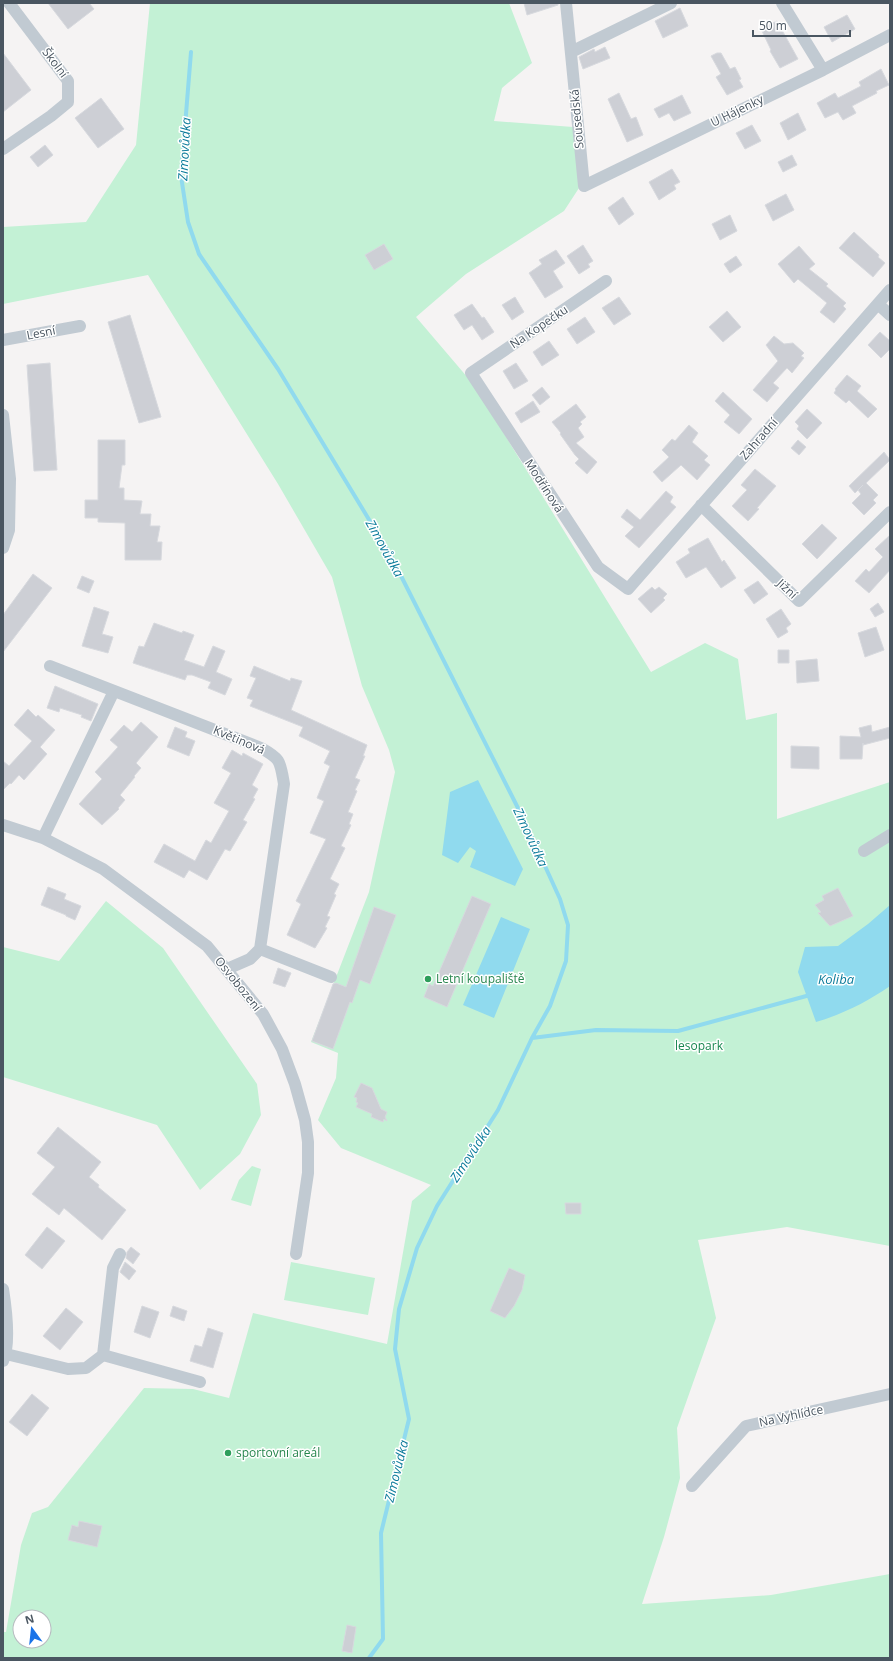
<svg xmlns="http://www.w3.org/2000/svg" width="893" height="1661" viewBox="0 0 893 1661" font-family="'Open Sans',sans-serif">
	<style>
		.green { fill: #c3f1d5; fill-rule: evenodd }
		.water { fill: #90daee }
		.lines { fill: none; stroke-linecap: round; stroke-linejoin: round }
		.stream { stroke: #90daee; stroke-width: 4 }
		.building { fill: #cdcfd5; stroke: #d7d9de }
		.street { stroke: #c1cad2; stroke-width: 12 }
		.leisure-dot { fill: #2e9e5b; stroke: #fff; stroke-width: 1.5 }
		.labels { text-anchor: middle; stroke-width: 3; stroke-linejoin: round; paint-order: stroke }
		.street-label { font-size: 12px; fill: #4a5661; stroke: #fff }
		.leisure-label { font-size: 12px; fill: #27864d; stroke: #fff; text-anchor: start }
		.park-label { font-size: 12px; fill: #17864f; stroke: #fff }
		.water-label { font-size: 13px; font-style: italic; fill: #0c7c9b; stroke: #fff }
	</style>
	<rect width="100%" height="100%" fill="#f5f3f3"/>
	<path class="green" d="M150,3H509L532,63L502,88L494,121L573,127L579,188L564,211L466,274L416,317L474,385L651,672L705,643L738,659L746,720L777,713V819L890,782V1246L787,1227L698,1240L716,1318L677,1428L680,1478L664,1537L642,1604L771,1595L890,1574V1658H3V1632H6L21,1545L32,1513L48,1507L144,1388L193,1389L229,1398L253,1313L387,1344L412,1201L431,1185L341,1148L318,1120L336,1078L338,1053L311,1042L369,892L395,772L389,750L362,686L332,577L278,484L148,275L3,304V227L86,222L136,145ZM20,1617H44V1641H20Z
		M106,901L163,948L257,1084L261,1115L240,1154L200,1190L157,1125L3,1077V947L59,961Z
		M252,1166L261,1169L251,1206L231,1200L239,1180Z
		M291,1262L375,1278L368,1315L284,1300Z"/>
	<path class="water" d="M478,780L523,869L515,886L470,867L476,851L470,847L458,863L442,855L450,792Z
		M890,905V986C867,1002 843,1014 816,1022L798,972L805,947L838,946L868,924Z
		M501,917L530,929L494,1018L463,1005Z"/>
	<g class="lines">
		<path class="stream" d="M191,52L181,176L188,222L199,254L278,369L391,556L524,820L560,899L568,925L566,961L550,1006L532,1038L498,1110L437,1206L417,1248L399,1309L395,1349L409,1419L381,1533L383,1639L369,1658
			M532,1038L596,1030L678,1031L810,995"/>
	</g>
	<path class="building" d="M48,3H89L94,9L68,29Z
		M524,3H558V5L527,15Z
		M680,8L688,26L663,38L655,21Z
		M847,15L855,29L832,42L824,27Z
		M777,21L798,59L780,68L770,51L771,50L762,31L766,29L765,27Z
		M605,47L610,58L583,69L579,57L594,49L595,52Z
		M3,53L31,90L3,112Z
		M717,53H721L730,69L735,67L741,79L739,80L743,87L727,95L716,77L721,74L711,56Z
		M881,69L889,85L876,91L877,93L852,106L856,113L843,120L838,112L825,118L817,103L835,93L838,98L861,86L859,82Z
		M619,93L631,119L636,117L643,135L627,142L608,99Z
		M682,95L691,113L674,121L669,113L659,118L654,109Z
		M101,98L124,129L98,148L75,118Z
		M798,113L806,130L788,140L780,123Z
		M752,125L761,141L745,149L736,133Z
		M45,145L53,155L38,167L30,157Z
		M792,155L797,165L783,172L778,162Z
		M672,169L680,182L674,185L676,189L659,200L649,182Z
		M786,194L794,210L773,221L765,205Z
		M623,197L634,214L619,225L608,208Z
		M730,215L737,231L720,240L712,224Z
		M854,232L879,255L878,257L885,263L873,277L839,248Z
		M384,244L393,259L374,270L365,255Z
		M583,245L593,261L588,264L590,267L579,274L567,256Z
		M799,246L815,264L809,269L828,284L826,286L846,303L843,306L846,309L834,323L820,312L827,303L798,279L794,283L778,264Z
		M556,250L565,263L553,271L563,287L545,298L529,273L542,264L539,260Z
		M736,256L742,265L730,273L724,264Z
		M515,297L524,312L512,320L502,305Z
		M619,297L631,314L614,325L602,308Z
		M472,304L482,318L484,317L494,332L482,340L472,325L464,330L454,315Z
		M727,311L741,327L723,342L709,327Z
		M130,315L161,417L139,423L108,322Z
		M585,317L595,332L577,344L567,329Z
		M880,332L890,341V349L881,358L868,345Z
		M774,336L784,344L793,343L804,353L801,356L804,358L792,373L787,368L773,383L779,388L767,402L753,390L778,361L766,345Z
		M549,341L559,355L542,366L533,352Z
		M50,363L57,470L34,471L27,365Z
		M516,363L528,381L514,389L503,371Z
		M847,375L861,386L857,391L877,409L868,418L849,400L846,403L834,393L836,390L835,389Z
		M542,387L550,397L540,405L532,395Z
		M723,392L752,419L739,434L724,422L730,415L715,401Z
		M533,401L540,412L521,423L515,413Z
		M576,404L586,417L580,422L582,424L578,428L584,437L576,443L597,462L587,474L575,463L579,459L575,455L560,434L561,433L552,422Z
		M807,409L822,423L807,439L797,429L799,426L795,422Z
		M689,425L698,433L692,442L708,456L704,460L710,465L697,480L681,465L662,482L653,472L669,457L662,450L672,439L675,441Z
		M98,440H125V465H122L119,488H124V500L142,501L140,514H151L150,526H160L157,542H162L161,560H125V523L98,522V518H85V500H98Z
		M798,440L806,447L799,455L791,448Z
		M884,452L890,460L866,483L878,495L873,500L876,503L864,515L852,503L861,494L858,490L863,485L855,493L849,486Z
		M755,469L776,486L757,508L759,509L748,521L732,506L747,490L741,485Z
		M666,491L673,497L670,502L676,507L639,548L625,536L634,527L621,517L627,509L640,520Z
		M822,524L837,538L817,559L802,544Z
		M890,535V570L869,593L855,581L866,569L869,572L883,557L875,549Z
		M708,538L722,562L724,560L736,578L721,588L706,567L686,578L676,562L690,553L688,549Z
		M33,574L52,588L3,652V615Z
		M82,576L94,581L89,593L77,588Z
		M758,581L768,594L754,604L744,590Z
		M652,587L655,590L659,587L667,594L663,598L665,600L651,613L638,599Z
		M878,603L884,612L875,617L870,609Z
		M94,607L109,612L102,634L113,637L108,653L82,646Z
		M781,609L791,624L786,628L788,632L778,638L766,619Z
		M154,623L182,633L183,631L194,635L184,660L204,667L213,646L225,651L216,672L232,679L225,695L208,688L211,682L192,675H187L185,680L133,663L139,646L144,647Z
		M876,627L884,650L865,657L858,633Z
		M778,650H789V663H778Z
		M817,659L819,681L797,683L796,661Z
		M254,666L290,681L291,678L302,681L291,710L367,745L363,756H365L355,778L360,780L355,790L357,791L348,812L353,814L349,824L351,825L341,846L345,848L330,879L339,884L334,894L336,895L327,916L330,917L325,927L327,928L315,948L287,935L301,904L296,901L326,839L310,833L324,801L317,798L330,766L324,763L330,751L299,736L303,727L250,706L253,700L247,698L256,678L250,676Z
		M55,686L98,704L91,721L81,717L82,715L60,708L59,712L47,708Z
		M28,709L36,717L38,715L55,730L40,747L47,754L24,780L19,775L11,784L10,783L3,790V761L9,766L32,741L14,725Z
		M141,722L158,737L136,763L141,768L134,776L135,777L120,795L125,800L118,808L119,809L102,825L79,804L102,779L95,772L118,747L110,740L124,725L132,732Z
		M871,725L872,732L890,727V738L863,745V743L862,759H840V736L861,737L859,728Z
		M175,727L187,732L185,737L195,741L189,756L167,747Z
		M791,746L819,747V769L791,768Z
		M232,750L242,756L243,753L263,764L252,785L258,789L253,798L255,799L243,820L247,822L230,851L225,849L207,880L189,870L184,878L154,862L164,844L195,861L206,840L211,843L229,811L214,803L231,773L222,768Z
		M48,887L66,894L64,899L81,906L75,920L66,916V915L41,905Z
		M838,888L853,916L830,926L818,913L821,912L815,905L824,900L822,896Z
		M472,896L491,904L447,1007L424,997L429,984L433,986Z
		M374,907L396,915L370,984L360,980L352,1003L350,1002L333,1049L312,1041L333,984L336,983L346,987Z
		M278,968L291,973L285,987L273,983Z
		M361,1083L372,1088L381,1109L387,1112L385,1117L387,1121L384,1119L383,1122L371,1117L372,1114L356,1107L358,1103L356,1102L357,1098L354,1097Z
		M58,1127L101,1162L89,1177L99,1185L98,1187L126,1210L102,1240L64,1208L59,1215L32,1194L55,1167L37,1153Z
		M565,1203H581V1214H566Z
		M47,1227L65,1241L42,1269L25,1255Z
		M131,1247L140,1254L133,1264L126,1258L127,1252Z
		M125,1262L136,1271L129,1280L120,1272Z
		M509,1268L525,1275L522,1290L514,1306L505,1318L490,1311Z
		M142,1306L159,1312L150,1338L134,1332Z
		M173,1306L187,1311L184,1321L170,1316Z
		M66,1308L83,1322L60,1350L43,1336Z
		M208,1328L223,1333L213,1368L190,1361L195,1345L202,1347Z
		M32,1394L49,1408L27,1436L9,1422Z
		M79,1521L102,1526L97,1547L68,1540L72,1525L78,1527Z
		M347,1625L356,1627L352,1653L342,1651Z"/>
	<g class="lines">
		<path class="street" d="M566,3L584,186L823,70L890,35
			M782,3L823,70
			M571,52L671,3
			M3,149L51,116L68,102V81L9,3
			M606,281L471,373L598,567L628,589L890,290
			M878,304L890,315
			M3,340L80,326
			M3,415L10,479L9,530L3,548
			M701,505L799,601L890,512
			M50,666L261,748C281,759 280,761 284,784L260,949L250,959L227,969
			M3,825L43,838L103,869L207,946L263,1014L282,1049L295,1084L305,1120L308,1142V1173L296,1254
			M43,838L114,691
			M864,851L890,835
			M260,949L331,977
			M3,1289C6,1308 11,1343 3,1361
			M6,1354L68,1369L86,1368L103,1355L113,1268L120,1254
			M103,1355L200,1382
			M692,1486L746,1426L890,1394"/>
	</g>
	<g class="leisure-dot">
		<circle cx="428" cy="979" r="4"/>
		<circle cx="228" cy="1453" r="4"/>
	</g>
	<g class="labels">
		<g class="street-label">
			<text transform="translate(55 63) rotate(53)" y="4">Školní</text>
			<text transform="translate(737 111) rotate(-26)" y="4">U Hájenky</text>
			<text transform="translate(577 119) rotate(-95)" y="4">Sousedská</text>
			<text transform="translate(539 327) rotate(-34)" y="4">Na Kopečku</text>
			<text transform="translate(41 333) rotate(-11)" y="4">Lesní</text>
			<text transform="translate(759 439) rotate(-49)" y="4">Zahradní</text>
			<text transform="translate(544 486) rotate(57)" y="4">Modřínová</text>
			<text transform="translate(787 589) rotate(43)" y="4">Jižní</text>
			<text transform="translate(239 740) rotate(23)" y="4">Květinová</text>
			<text transform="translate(238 984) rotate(51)" y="4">Osvobození</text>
			<text transform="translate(791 1416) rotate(-12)" y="4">Na Vyhlídce</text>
		</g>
		<g class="leisure-label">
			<text x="436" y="983">Letní koupaliště</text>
			<text x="236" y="1457">sportovní areál</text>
		</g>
		<g class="park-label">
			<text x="699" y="1050">lesopark</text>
		</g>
		<g class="water-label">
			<text transform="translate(184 149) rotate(-87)" y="5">Zimovůdka</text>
			<text transform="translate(385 548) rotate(61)" y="5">Zimovůdka</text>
			<text transform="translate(531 837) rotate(65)" y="5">Zimovůdka</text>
			<text x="836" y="984">Koliba</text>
			<text transform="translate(470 1154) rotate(-57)" y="5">Zimovůdka</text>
			<text transform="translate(396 1471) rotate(-76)" y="5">Zimovůdka</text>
		</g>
	</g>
	<rect width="893" height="1661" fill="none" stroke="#4a5661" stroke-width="8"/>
	<g transform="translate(32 1629) rotate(345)"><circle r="19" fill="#ffffff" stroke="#b7bbc0"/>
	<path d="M0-3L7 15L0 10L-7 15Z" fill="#1a73e8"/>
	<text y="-6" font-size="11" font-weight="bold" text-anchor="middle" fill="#4a5661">N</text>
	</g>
	<path d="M753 30v6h97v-6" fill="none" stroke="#4a5661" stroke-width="2"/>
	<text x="759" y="30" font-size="12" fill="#4a5661" stroke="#ffffff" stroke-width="3" paint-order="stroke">50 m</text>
</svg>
